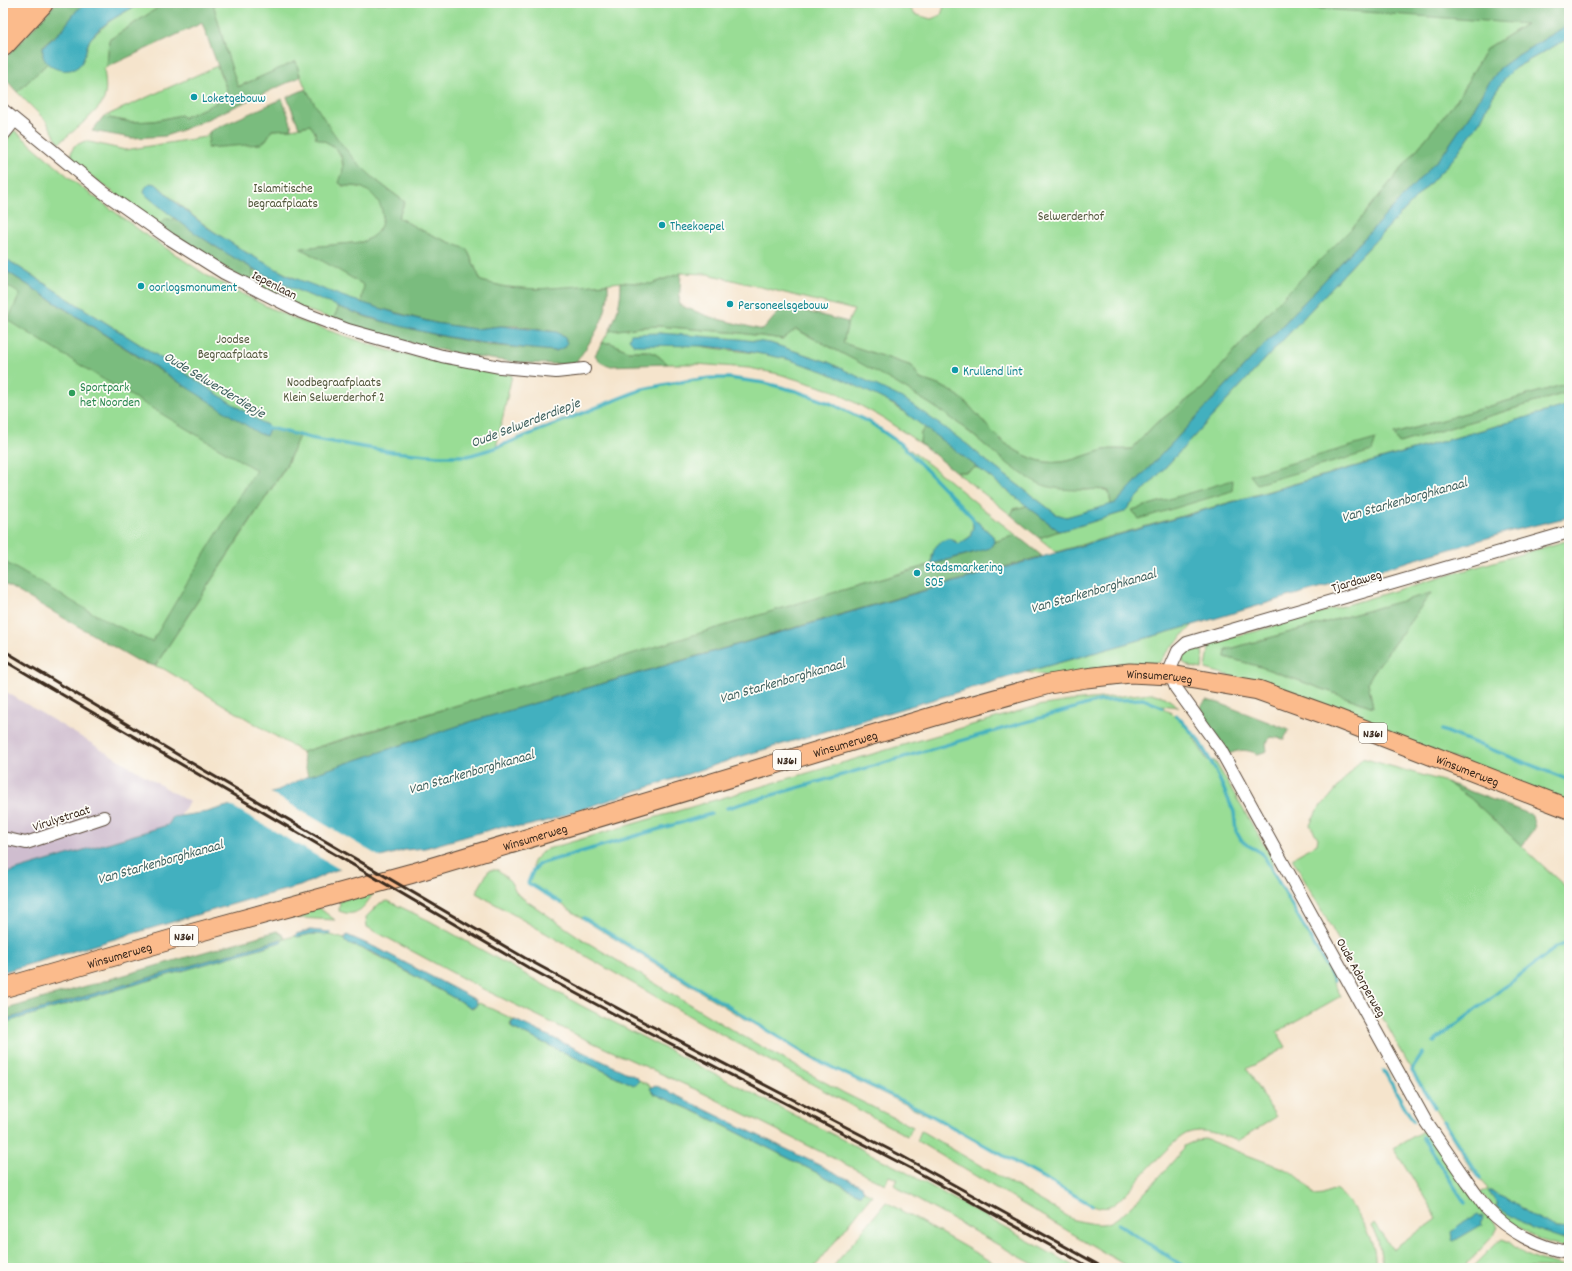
<svg xmlns="http://www.w3.org/2000/svg" width="1572" height="1271" viewBox="0 0 1572 1271" font-family="Dekko,sans-serif">
	<style>
		.industrial { fill: #cfbdcf }
		.green { fill: #99dd95; stroke: #6a845a; fill-rule: evenodd }
		.forest { fill: #7abc7e; stroke: #5a734e }
		.water { fill: #42b0bf; stroke: #3e6d6e }
		.pier { fill: #f5e4cc }
		.lines { fill: none; stroke-linecap: round; stroke-linejoin: round }
		.stream { stroke: #42b0bf; stroke-width: 3.5 }
		.street-casing { stroke: #574638; stroke-width: 14 }
		.primary-casing { stroke: #574638; stroke-width: 21 }
		.highway-casing { stroke: #574638; stroke-width: 24 }
		.street { stroke: #fff; stroke-width: 12 }
		.primary { stroke: #fbbb8c; stroke-width: 19 }
		.highway { stroke: #fbbb8c; stroke-width: 22 }
		.rail { stroke: #3b2a1e; stroke-width: 3 }
		.culture-dot { fill: #0f9aa8; stroke: #fdfcf7; stroke-width: 1.5 }
		.leisure-dot { fill: #2e9e5b; stroke: #fdfcf7; stroke-width: 1.5 }
		.labels { text-anchor: middle; stroke-width: 3.5; stroke-linejoin: round; paint-order: stroke }
		.shield { fill: #fdfcf7; stroke: #75695f; stroke-width: 1 }
		.shield-label { font-size: 12px; font-weight: bold; fill: #3b2a1e }
		.culture-label { font-size: 13px; fill: #0d838f; stroke: #fdfcf7; text-anchor: start }
		.park-label { font-size: 13px; fill: #52573c; stroke: #fdfcf7 }
		.street-label { font-size: 13px; fill: #3b2a1e; stroke: #fdfcf7 }
		.leisure-label { font-size: 13px; fill: #27864d; stroke: #fdfcf7; text-anchor: start }
		.water-label { font-size: 14px; font-style: italic; fill: #3e605e; stroke: #fdfcf7 }
	</style>
	<rect width="100%" height="100%" fill="#fdfcf7"/>
	<filter id="ink" filterUnits="userSpaceOnUse"><feTurbulence type="fractalNoise" baseFrequency=".025" numOctaves="2"/><feDisplacementMap in="SourceGraphic" scale="8" xChannelSelector="R" yChannelSelector="G"/><feConvolveMatrix kernelMatrix="1 2 1 2 8 2 1 2 1" color-interpolation-filters="sRGB"/></filter>
	<filter id="wash" filterUnits="userSpaceOnUse"><feTurbulence type="fractalNoise" baseFrequency=".012" numOctaves="4" result="noise"/><feDisplacementMap in="SourceGraphic" scale="16" xChannelSelector="R" yChannelSelector="G"/><feGaussianBlur stdDeviation="0.9" result="paint"/><feColorMatrix in="noise" values="0 0 0 0 0 0 0 0 0 0 0 0 0 0 0 0 0 1.4 0 .05"/><feComposite in="paint" operator="in"/></filter>
	<g filter="url(#wash)">
		<rect width="100%" height="100%" fill="#f5e4cc"/>
		<path class="industrial" d="M3,690L189,802L172,829L3,879Z"/>
		<path class="green" d="M141,3H162L156,9L109,40L107,67L104,69C105,78 108,94 102,103C94,115 71,133 59,143L47,122L17,92L48,63L50,66L82,62L90,39L111,20Z
			M213,3H907L914,14L931,19L941,15L945,3H1242L1527,23L1486,49L1457,100L1358,222L1267,313L1203,388L1154,425L1132,449C1123,450 1113,448 1104,450C1084,455 1067,465 1045,462C1028,459 1007,447 995,434C982,422 971,405 957,395C946,387 933,383 920,379L912,366L843,343L848,322L854,310L708,274L681,273L651,284L621,282L576,287L537,289L506,287L481,281L467,249C442,240 420,231 398,217L405,202C392,192 379,183 366,172C337,146 306,99 296,62L237,87L227,54Z
			M1569,38V383L1394,434L1399,443L1569,392V405L1056,552L1039,538L1059,531L1069,529L1124,512L1356,261L1453,159L1481,120L1491,99L1505,78L1515,68ZM1232,481L1179,506L1139,519L1132,510Z
			M217,66L228,93L215,99L217,103L182,118L181,115L154,121L131,122L103,117Z
			M310,125L315,132L316,138C344,147 344,159 342,186C353,186 363,186 372,193C383,202 387,221 377,232C374,237 367,240 362,242L301,248L364,285L361,303C284,280 214,239 156,184L148,197L179,220L165,219L158,226L74,163L71,153L74,146L85,141L125,150L205,137L210,131L208,148L266,140L272,130L292,129Z
			M14,130L77,184L142,232L209,277L268,307L297,320L387,350L477,370L512,375L496,448C526,436 556,424 586,411C604,404 623,395 642,390C668,382 702,376 729,378C773,380 834,401 872,424C924,456 968,498 1016,535L994,542L993,536L972,517L973,527L970,537L959,544L954,540L932,554V564C820,596 709,632 597,665C499,694 400,720 302,752L164,669L155,666L286,467L299,436L269,429L267,425L261,422L3,257V145Z
			M253,269L282,284L339,307L333,319L306,310L253,285Z
			M3,278L266,470L151,652L3,567Z
			M659,326L740,333L783,339L795,329L884,375L949,416L1006,462L1081,490L1102,489L1109,491L1111,505L1066,517L1056,514L984,459L968,445L842,369L828,362L770,343L659,333C674,337 690,344 705,347C732,351 760,352 787,359C835,371 886,397 925,427L921,433L920,443L881,417L834,391L779,374L749,368L696,364H668L657,355L649,351H628L611,343H602L609,331L642,327Z
			M977,467L1027,506L1014,509L1011,515L956,472H965Z
			M1569,540V802L1258,684L1206,669L1210,642L1257,631ZM1431,593L1372,674L1368,682L1373,707L1261,667L1225,657L1226,650Z
			M1193,625L1165,654L1159,663L1105,666L1057,677L1026,672Z
			M1201,644L1203,657L1202,669L1191,667L1184,663L1181,656L1187,648Z
			M1151,693L1165,697L1179,707L1159,705L1180,719L1193,736L1207,760L1215,761L1271,857L1274,874L1341,996L1277,1032L1286,1047L1247,1069L1276,1117L1238,1141C1222,1136 1205,1127 1188,1133C1175,1137 1140,1178 1129,1190C1124,1195 1117,1203 1111,1206C1105,1209 1099,1207 1093,1205L952,1127L852,1078L738,1015L594,926L528,882L533,870V861L544,850L1037,706L1071,701Z
			M1362,758L1446,782L1470,798L1569,890V1229L1556,1228L1533,1217L1505,1197L1495,1193L1491,1190L1489,1191L1498,1204L1496,1205L1498,1208L1562,1238H1569V1248L1540,1240L1505,1219L1480,1193L1488,1188L1472,1170L1429,1100L1292,858L1317,844L1318,838L1310,825L1317,810L1329,798Z
			M489,870H498L510,881L518,895L585,941L730,1029L844,1093L913,1127L909,1134L907,1136L726,1037L476,893Z
			M375,891C365,905 359,919 339,911L340,901Z
			M388,901L430,921L582,1006L902,1170L1077,1268H1040L914,1198L894,1185L897,1179L889,1176L885,1184L699,1091L585,1039L481,988L367,927L366,917L380,903Z
			M318,907L335,920L280,917Z
			M311,934L331,935L344,939L391,963L472,1008L476,1006L477,1002L515,1020L512,1021L510,1025L512,1028L634,1085L639,1080L651,1086L650,1088L653,1093L707,1117L859,1194H861L864,1191L872,1195L814,1268H3V1023L281,942C287,935 302,936 311,934Z
			M1426,1129L1498,1227L1494,1235L1463,1268H1408L1400,1266L1399,1268H1383L1378,1239L1371,1226L1374,1223L1393,1250L1437,1218L1394,1148Z
			M921,1131L1074,1220C1085,1222 1098,1226 1108,1223C1125,1218 1168,1167 1181,1152L1184,1149V1146L1197,1140L1205,1139C1225,1146 1244,1154 1263,1161C1288,1170 1298,1172 1314,1195L1323,1194L1335,1189C1350,1198 1369,1231 1374,1249C1375,1255 1375,1262 1377,1268H1130L917,1141Z
			M886,1202L1002,1268H832Z
			M1502,1239L1510,1242L1524,1254L1540,1261L1569,1268H1472L1498,1242Z"/>
		<path class="forest" d="M56,3H87L77,10L62,30L43,46V56L48,63L17,92L3,76V61Z
			M162,3H213L227,54L238,87L296,61L300,77L192,126L166,136L132,138L92,131L103,117L131,122L154,121L181,115L183,118L216,103L215,99L228,93L202,23L107,67L109,40L156,9Z
			M1242,3H1569V24L1515,57L1500,68L1484,90L1473,110L1443,154L1116,503L1111,505L1109,491C1100,488 1092,490 1082,490C1067,490 1051,489 1038,483C1005,467 978,436 948,416C900,383 847,356 796,329L783,339L740,333L659,326L642,327L609,331C618,313 621,301 621,282L651,284L681,273L679,305L713,318L763,330L784,306L848,322L843,343L912,366L920,379C933,383 946,387 957,395C971,405 982,422 995,434C1007,447 1028,459 1045,462C1066,465 1084,455 1104,450C1113,448 1123,450 1132,449L1154,425L1203,388L1267,313L1358,222L1457,100L1486,49L1526,24Z
			M306,89C323,118 341,148 366,171C378,183 392,192 405,202L398,217C420,231 443,240 467,249L481,281L506,287L537,289L608,284C610,316 592,339 575,364C491,366 412,346 333,319L339,307L369,318L436,335L487,345L556,351L565,347V338L557,332L516,326H501L475,329L435,323L361,303L364,285L300,248L362,242C371,238 381,232 382,221C385,206 374,192 360,187C353,185 345,188 339,183C340,179 343,173 343,168C344,150 331,143 316,138L315,132L310,125L299,127L287,97Z
			M282,99L290,120L292,129L272,130L266,140L261,144L207,148L210,131Z
			M165,219L179,220L214,246L253,269V285L158,226Z
			M3,269L151,365L266,436L269,429L299,436L286,466L155,666L140,662L3,583V561C51,588 101,621 152,642L188,581L256,470L101,378L8,320L20,294L3,283Z
			M602,343H611L628,351H649L657,355L668,364L608,366L600,362L595,355Z
			M1569,383V392L1399,443L1394,434Z
			M925,427L977,467L965,472H956L920,443L921,433Z
			M1376,439L1372,451L1257,484L1250,475Z
			M1233,480L1232,491L1139,519L1132,510Z
			M1027,506L1059,531L1039,538L1011,515L1014,509Z
			M1016,535L1042,556L473,721L308,776L302,752L521,686L595,665L822,596L990,548L994,542Z
			M1431,593L1372,674L1368,682L1373,707L1261,667L1225,657L1226,650Z
			M1206,700L1219,703L1289,730L1284,739L1270,737L1266,744L1267,751L1258,754C1246,749 1239,749 1227,755L1200,708Z
			M1446,782L1532,815L1535,828L1522,846L1470,798Z
			M277,931L284,936L285,939H282L3,1020V1010Z"/>
		<path class="water" d="M87,3H141C123,13 104,22 91,38C84,47 87,64 74,69C62,73 47,68 43,56C43,53 43,49 43,47L62,30L77,10Z
			M1569,24V38L1515,68L1505,78L1491,99L1481,120L1453,159L1356,261L1124,512L1069,529L1059,531L977,467L895,405L846,381L823,371L787,359L741,350L704,346L634,345L629,339L631,334L659,333L739,339L770,343L828,362L906,400L968,445L984,459L1056,514L1066,517L1116,503L1443,154L1473,110L1484,90L1500,68L1515,57Z
			M150,183L156,184L176,203L208,228L247,253L289,276L326,290L350,299L399,314L435,323L475,329L501,326L557,332L565,338L567,343L565,347L556,351C403,340 266,296 148,197L144,193L145,188Z
			M3,257L261,422L267,425L269,429L266,436L258,433L3,269Z
			M1569,405V517L1511,531L1193,625L1026,672L739,757L544,822L522,827L503,826L425,848L405,850L333,871L300,886L247,900L3,972V874L168,825L173,817L207,812L272,793L308,776L473,721Z
			M972,517L993,536L994,542L990,548L932,564C932,550 935,543 949,538L959,544L970,537L973,527Z
			M310,930L330,932L331,935L311,934L298,937L295,936L296,934Z
			M347,935L379,949L476,1000L477,1004L475,1007H470L374,953L345,942L344,939Z
			M282,939L283,940L281,942L3,1023V1020Z
			M515,1020L636,1077L639,1080L636,1085H634L512,1028L511,1023Z
			M655,1085L862,1186L864,1191L861,1194H859L707,1117L653,1093L650,1088Z
			M1488,1190H1491L1495,1193L1505,1197L1533,1217L1556,1228L1569,1229V1238H1562L1532,1228L1498,1208L1496,1205L1498,1204Z
			M1478,1214L1480,1216L1482,1215L1484,1218L1481,1222L1483,1224L1454,1241L1452,1240L1451,1233L1459,1225Z"/>
		<path class="pier" d="M269,792L285,801L382,858L341,870L228,804Z"/>
		<g class="lines">
			<path class="stream" d="M265,427L315,439L393,452L439,456H468L495,448L643,389L673,383L710,378H729L765,383L796,391L832,404L871,423L902,445L972,517L974,522
				M1176,715L1197,738L1214,767L1234,812L1236,831L1241,840L1247,845L1257,850L1264,856L1334,980
				M1442,730L1569,780
				M727,808L1099,701L1143,699L1162,707
				M561,903L528,883L533,871L539,864L711,814
				M584,918L814,1059L918,1108L1092,1205
				M1434,1042L1555,948L1569,942
				M1423,1053L1413,1068L1412,1071L1435,1108
				M1384,1071L1413,1121
				M1443,1121L1480,1178
				M1422,1137L1465,1203
				M1118,1224L1186,1268"/>
		</g>
	</g>
	<g filter="url(#ink)">
		<g class="lines">
			<defs>
				<path id="street" d="M3,110L103,192L170,239L224,273L301,312L348,330L442,356L500,367L556,372L584,369
					M3,135L15,120
					M1569,532L1187,643L1178,651L1171,667V675L1176,688L1220,749L1426,1122C1440,1142 1454,1163 1468,1183C1474,1191 1480,1200 1486,1208C1507,1230 1538,1248 1569,1252
					M3,838L26,843L104,817"/>
				<g id="primary">
					<path id="s1" d="M3,988L194,933L413,873L945,713L1049,684L1086,678L1130,673L1171,675L1258,690L1330,716L1569,809"/>
				</g>
				<path id="highway" d="M3,22L20,3
					M3,45L42,3"/>
			</defs>
			<use href="#street" class="street-casing"/>
			<use href="#primary" class="primary-casing"/>
			<use href="#highway" class="highway-casing"/>
			<use href="#street" class="street"/>
			<use href="#primary" class="primary"/>
			<use href="#highway" class="highway"/>
			<path class="rail" d="M3,650L195,765L525,958L632,1016L900,1155L1104,1268
				M3,660L529,968L627,1021L910,1168L1091,1268"/>
		</g>
	</g>
	<g class="culture-dot">
		<circle cx="194" cy="97" r="4"/>
		<circle cx="662" cy="225" r="4"/>
		<circle cx="141" cy="286" r="4"/>
		<circle cx="730" cy="304" r="4"/>
		<circle cx="955" cy="370" r="4"/>
		<circle cx="917" cy="573" r="4"/>
	</g>
	<circle class="leisure-dot" cx="72" cy="393" r="4"/>
	<g class="labels">
		<g class="shield">
			<rect x="1359" y="723" width="28" height="20" rx="3"/>
			<rect x="773" y="750" width="28" height="20" rx="3"/>
			<rect x="170" y="926" width="28" height="20" rx="3"/>
		</g>
		<g class="shield-label">
			<text x="1373" y="737">N361</text>
			<text x="787" y="764">N361</text>
			<text x="184" y="940">N361</text>
		</g>
		<g class="culture-label">
			<text x="202" y="102">Loketgebouw</text>
			<text x="670" y="230">Theekoepel</text>
			<text x="149" y="291">oorlogsmonument</text>
			<text x="738" y="309">Personeelsgebouw</text>
			<text x="963" y="375">Krullend lint</text>
			<text x="925" y="571">Stadsmarkering<tspan x="925" dy="15">S05</tspan></text>
		</g>
		<g class="park-label">
			<text x="283" y="192">Islamitische<tspan x="283" dy="15">begraafplaats</tspan></text>
			<text x="1071" y="220">Selwerderhof</text>
			<text x="233" y="343">Joodse<tspan x="233" dy="15">Begraafplaats</tspan></text>
			<text x="334" y="386">Noodbegraafplaats<tspan x="334" dy="15">Klein Selwerderhof 2</tspan></text>
		</g>
		<g class="street-label">
			<text transform="translate(275 284) rotate(27)" y="5">Iepenlaan</text>
			<text transform="translate(1356 580) rotate(-16)" y="5">Tjardaweg</text>
			<text dy="5" stroke="none"><textPath href="#s1" startOffset="1201">Winsumerweg</textPath></text>
			<text dy="5" stroke="none"><textPath href="#s1" startOffset="877">Winsumerweg</textPath></text>
			<text dy="5" stroke="none"><textPath href="#s1" startOffset="1525">Winsumerweg</textPath></text>
			<text transform="translate(61 817) rotate(-18)" y="5">Virulystraat</text>
			<text dy="5" stroke="none"><textPath href="#s1" startOffset="553">Winsumerweg</textPath></text>
			<text dy="5" stroke="none"><textPath href="#s1" startOffset="121">Winsumerweg</textPath></text>
			<text transform="translate(1362 977) rotate(61)" y="5">Oude Adorperweg</text>
		</g>
		<g class="leisure-label">
			<text x="80" y="391">Sportpark<tspan x="80" dy="15">het Noorden</tspan></text>
		</g>
		<g class="water-label">
			<text transform="translate(215 384) rotate(31)" y="5">Oude Selwerderdiepje</text>
			<text transform="translate(525 422) rotate(-21)" y="5">Oude Selwerderdiepje</text>
			<text transform="translate(1404 499) rotate(-16)" y="5">Van Starkenborghkanaal</text>
			<text transform="translate(1093 590) rotate(-16)" y="5">Van Starkenborghkanaal</text>
			<text transform="translate(782 680) rotate(-16)" y="5">Van Starkenborghkanaal</text>
			<text transform="translate(471 771) rotate(-16)" y="5">Van Starkenborghkanaal</text>
			<text transform="translate(160 861) rotate(-16)" y="5">Van Starkenborghkanaal</text>
		</g>
	</g>
	<rect width="1572" height="1271" fill="none" stroke="#fdfcf7" stroke-width="16"/>
</svg>
